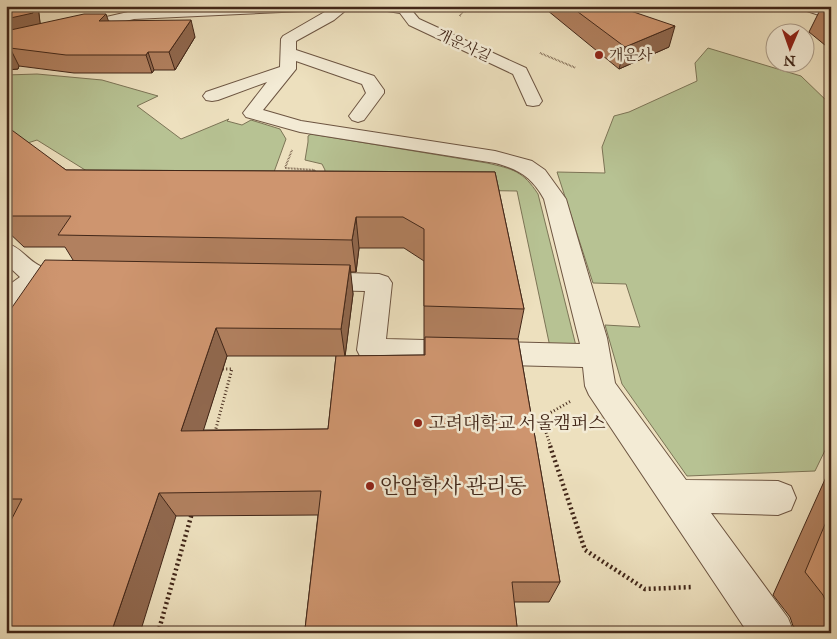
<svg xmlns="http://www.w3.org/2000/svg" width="837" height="639" viewBox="0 0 837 639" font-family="'IM FELL Great Primer','Noto Serif KR',serif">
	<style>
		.green { fill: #b7c293; stroke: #7c7456 }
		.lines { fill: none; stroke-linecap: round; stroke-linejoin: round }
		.minor-casing { stroke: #6d5542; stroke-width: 2 }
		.path-far3 { stroke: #422719; stroke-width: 2; stroke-dasharray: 0.5 1; stroke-linecap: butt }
		.path-far2 { stroke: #422719; stroke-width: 2.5; stroke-dasharray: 1 2; stroke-linecap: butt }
		.path-far1 { stroke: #422719; stroke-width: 3; stroke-dasharray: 1 2.5; stroke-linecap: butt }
		.path { stroke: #422719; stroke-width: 4.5; stroke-dasharray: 2 3; stroke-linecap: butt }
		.minor { fill: #f3ebd5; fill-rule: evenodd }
		.wall { fill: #b1805f; stroke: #422719; fill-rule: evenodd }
		.shaded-wall { fill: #90684e; stroke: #422719 }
		.building { fill: #ce956f; stroke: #422719 }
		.poi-dot { fill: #8f2418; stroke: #f3ebd5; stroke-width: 2 }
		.labels { text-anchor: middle; stroke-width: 5; stroke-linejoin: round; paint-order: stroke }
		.far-street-label { font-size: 15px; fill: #422719; stroke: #f3ebd5 }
		.far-poi-label { font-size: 15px; fill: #422719; stroke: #f3ebd5; text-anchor: start }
		.poi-label { font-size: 18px; fill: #422719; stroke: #f3ebd5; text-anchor: start }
		.near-poi-label { font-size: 21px; fill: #422719; stroke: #f3ebd5; text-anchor: start }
	</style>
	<rect width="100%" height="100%" fill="#ede0be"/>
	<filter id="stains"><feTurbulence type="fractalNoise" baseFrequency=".004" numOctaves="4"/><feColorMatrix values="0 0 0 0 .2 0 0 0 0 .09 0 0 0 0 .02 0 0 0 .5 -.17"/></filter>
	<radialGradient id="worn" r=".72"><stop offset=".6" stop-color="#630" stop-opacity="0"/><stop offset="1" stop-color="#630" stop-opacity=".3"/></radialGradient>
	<path class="green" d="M708,48L801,76L831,105V438L815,471L687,476L622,384L605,325L640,327L626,284L593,283L557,172L605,173L602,147L614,116L629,112L697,81L695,63Z
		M37,74L102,80L158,96L137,106L181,139L229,119L227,121L242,125L251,120L280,129L286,139L274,172L114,188L37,140L6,150V75Z
		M311,134L487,163C513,169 523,171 538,194L576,346L550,347L517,191L321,188L325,170L322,164L305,160L308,142V136Z"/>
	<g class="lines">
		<defs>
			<path id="minor" d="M130,6H144L142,10L233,6H332L325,10L134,19L6,49V40L128,12Z
				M335,6H351L334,20L296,41V50L374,76L384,90V93L364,120L358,122L352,120L349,116L366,93L362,84L296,61V69L263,110L301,121L495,151L532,161L545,170L566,199L607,338L615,383L686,480L778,481L791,486L796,498L791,510L778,515L711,513L788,618L794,633H748L589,395L585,386L583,367L371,361L361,358L357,350L365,291L315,290L306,287L302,281L306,275L315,272L379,274L388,277L392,283L386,339L580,344L544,199C532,177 518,169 495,163L300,132L246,117L243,113L267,82L218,100L212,101L206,100L203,96L206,92L280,67L281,39L283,36Z
				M373,6L409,7L419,19L526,68L542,101L539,105L533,106L527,105L513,74L409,25L400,13L375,9Z
				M743,6H757V7L750,11L745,10Z
				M799,6H820L831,10V19L801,9Z
				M6,243C21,247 28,261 42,267C50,271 64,268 73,271L77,277L73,283C64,286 50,283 42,286C28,293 21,306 6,310V287L20,277L6,264Z"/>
		</defs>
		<use href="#minor" class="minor-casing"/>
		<path class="path-far3" d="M460,16L462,12L487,6
			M540,53L576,68
			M292,150L285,168L315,170L313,173"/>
		<path class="path-far2" d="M313,174L314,172"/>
		<path class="path-far1" d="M215,432L232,369H219
			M551,447L541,418L571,401"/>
		<path class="path" d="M550,446L585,550L645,589L693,587
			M158,633L192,513"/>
		<use href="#minor" class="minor"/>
	</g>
	<path class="wall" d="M6,6H38L40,24L108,21L195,37L175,70H154L152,73H74L19,66L18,69L6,70Z
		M542,6H616L669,47L619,69Z
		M821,8L831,10V50L809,32Z
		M6,129L66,170L495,172L524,309L518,339L560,582L549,602H514L517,627L514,633H307L305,629L318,515L176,516L6,522V316L73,260L65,247H24L6,230ZM359,248H404L424,261V355L345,356L353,294L350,272H356ZM227,356H336L328,429L203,430Z
		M831,466V633H802L793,626L790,617L773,595Z"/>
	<path class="shaded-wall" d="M33,6H38L41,30L6,38V19Z
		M106,14L112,31L99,21Z
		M191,20L195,37L175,70L169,52Z
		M675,26L669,47L619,69L625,47Z
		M10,48L19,66L18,69L6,70V52Z
		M148,52L154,70L152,73L146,55Z
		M356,217L359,248L356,272L352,240Z
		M350,265L353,294L345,357L341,329Z
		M216,328L227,356L195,457L181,431Z
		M159,493L176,516L140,633H111Z"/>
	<path class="building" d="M6,6H33V13L6,19Z
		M570,6H616L675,26L625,47Z
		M821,8L831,10V16Z
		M84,14H106L99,21L191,20L169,52H148L146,55H66L10,48L9,51L6,52V31Z
		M9,128L66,170L495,172L524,309L424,306V229L403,217H356L352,240L58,235L71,216H6V129Z
		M45,260L350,265L341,329L216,328L181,431L328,429L336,356L425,355V337L518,339L560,582H512L517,627L305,629L321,491L159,493L111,633H6V530L22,499H6V316Z
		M831,510V607L828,606L823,595L805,572Z"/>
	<g class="poi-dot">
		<circle cx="599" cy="55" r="5"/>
		<circle cx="418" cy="423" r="5"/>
		<circle cx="370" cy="486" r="5"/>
	</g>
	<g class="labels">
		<g class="far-street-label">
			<text transform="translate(464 45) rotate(25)" y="5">개운사길</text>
		</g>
		<g class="far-poi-label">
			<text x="609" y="60">개운사</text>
		</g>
		<g class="poi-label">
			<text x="428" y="429">고려대학교 서울캠퍼스</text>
		</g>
		<g class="near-poi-label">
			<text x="380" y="493">안암학사 관리동</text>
		</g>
	</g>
	<rect width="837" height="639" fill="none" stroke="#ede0be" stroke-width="25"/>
	<rect x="8" y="8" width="822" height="624" fill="none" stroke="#422719" stroke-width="2.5"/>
	<rect x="12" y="12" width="812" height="614" fill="none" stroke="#422719"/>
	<g transform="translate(790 48) rotate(182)"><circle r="24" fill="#f3ebd5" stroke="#ac9d8a"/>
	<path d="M0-4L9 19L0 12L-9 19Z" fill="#8f2418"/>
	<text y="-8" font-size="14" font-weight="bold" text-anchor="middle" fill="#422719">N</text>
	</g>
	<rect width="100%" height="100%" filter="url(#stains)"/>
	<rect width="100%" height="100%" fill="url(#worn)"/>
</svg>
